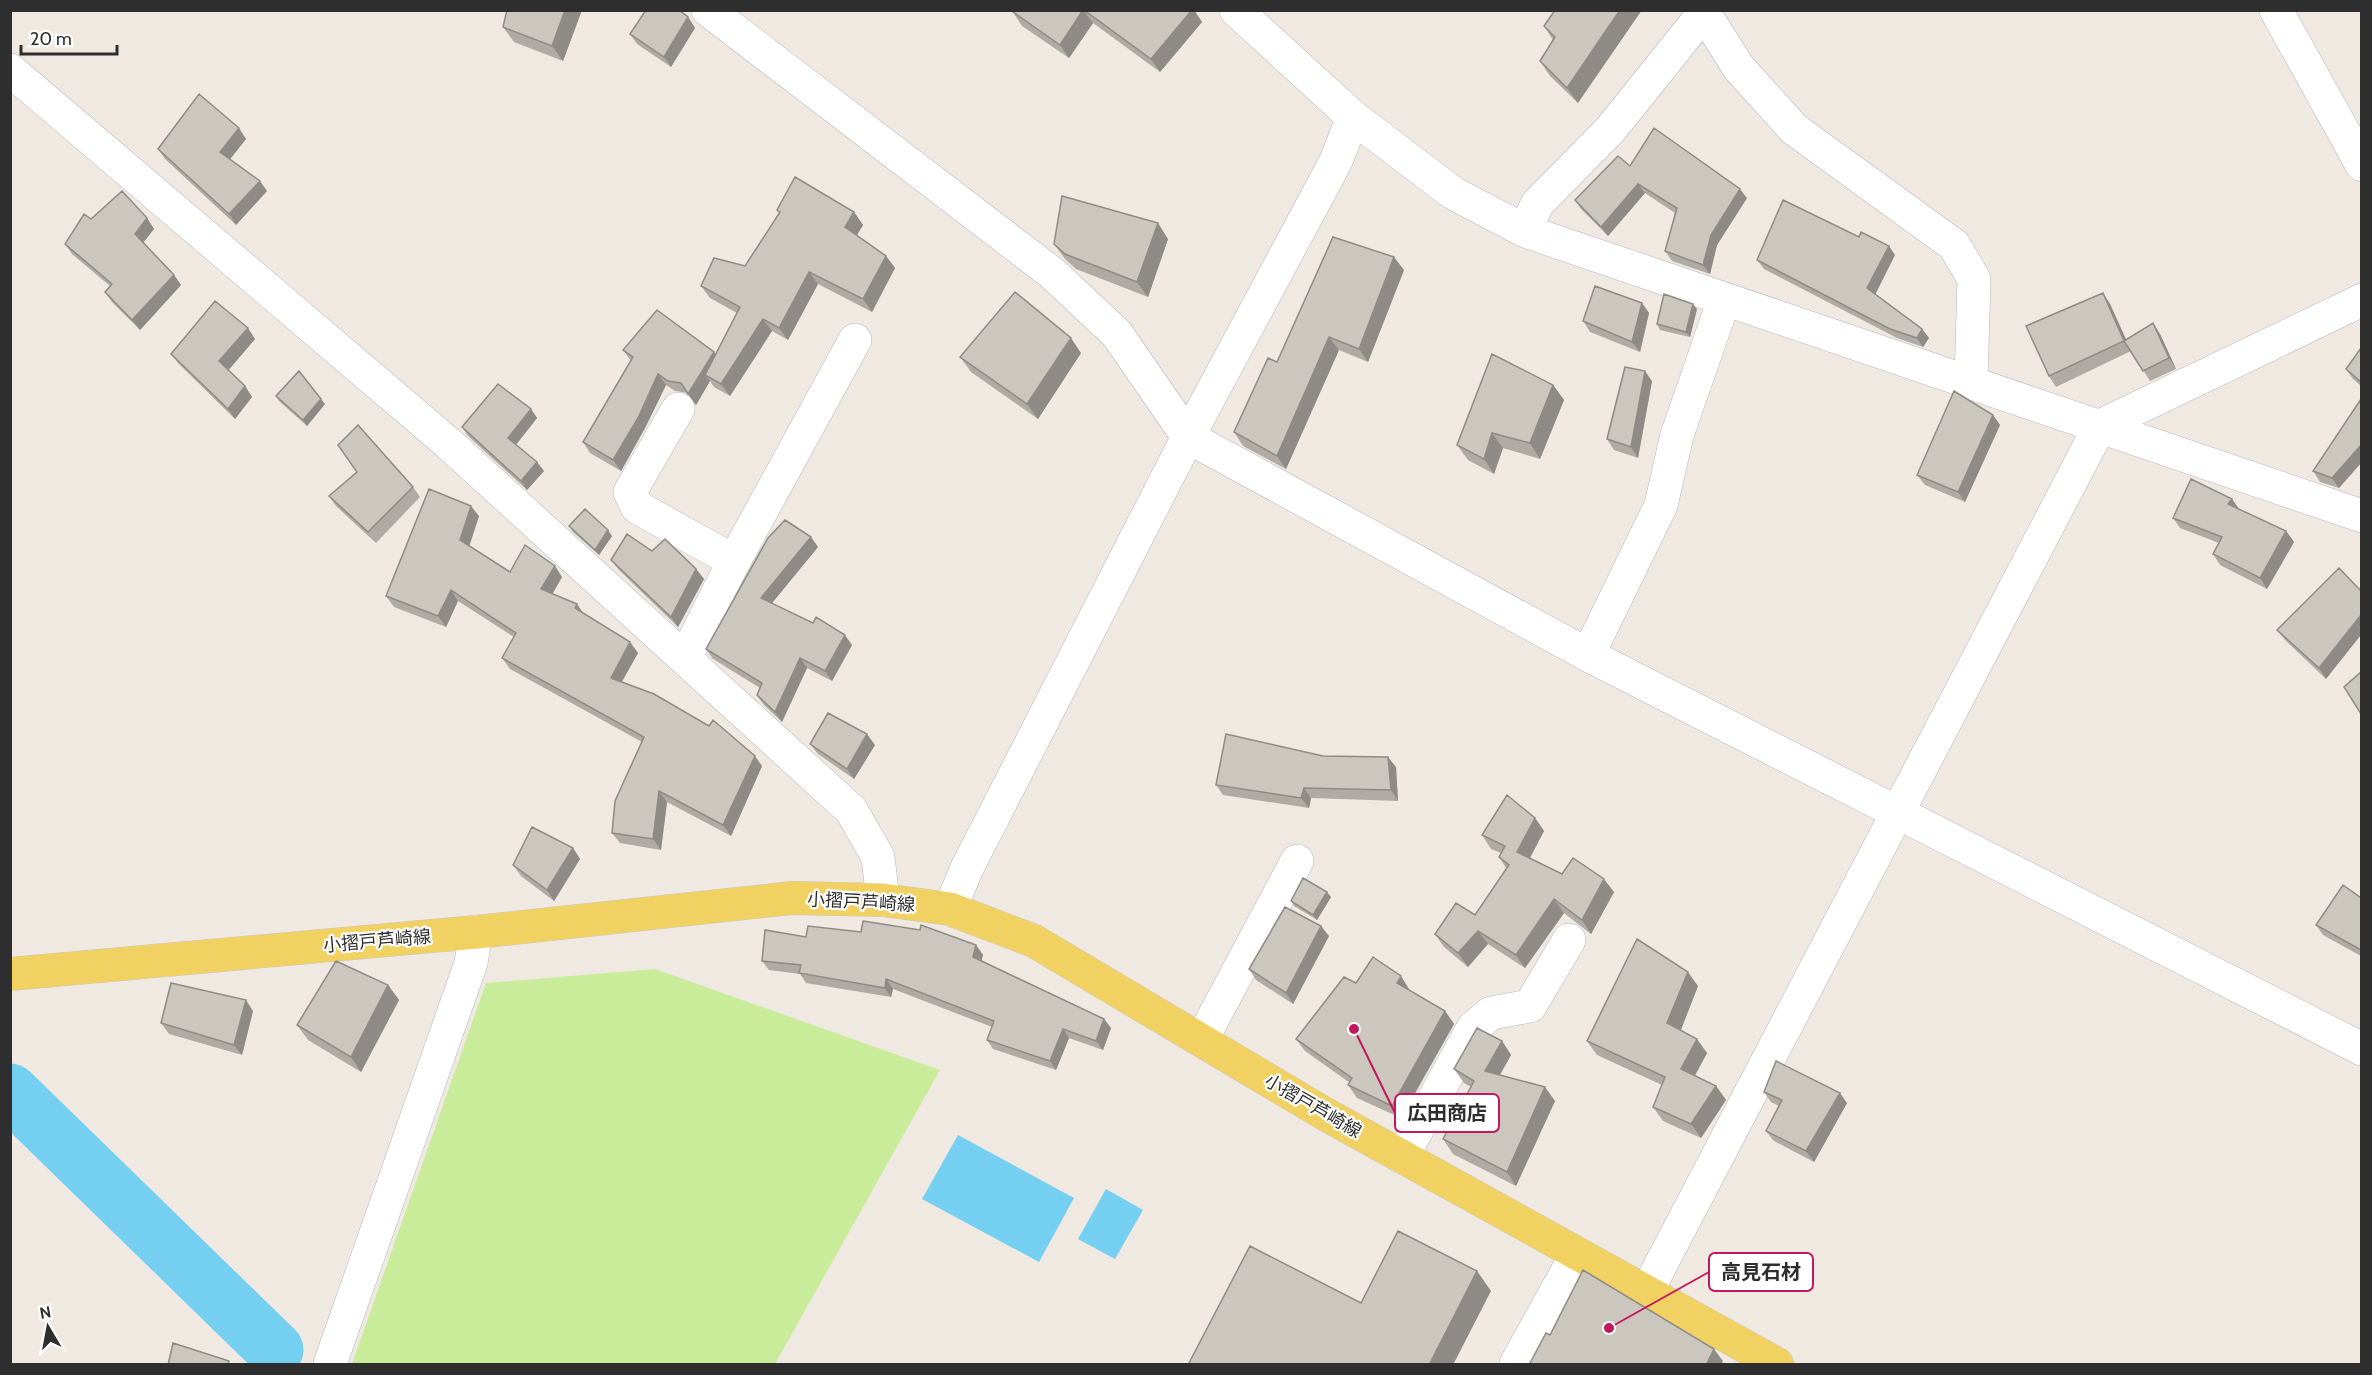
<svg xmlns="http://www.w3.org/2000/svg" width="2372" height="1375" viewBox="0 0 2372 1375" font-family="Cabin,'Noto Sans JP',sans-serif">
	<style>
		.pitch { fill: #c9ec9a }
		.water { fill: #75cff0 }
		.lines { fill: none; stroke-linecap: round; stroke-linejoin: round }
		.river { stroke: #75cff0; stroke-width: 57 }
		.minor-casing { stroke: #b4b7c1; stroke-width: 34 }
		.major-casing { stroke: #c9c9c9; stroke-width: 34 }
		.minor { stroke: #fff; stroke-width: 33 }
		.major { stroke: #f2d163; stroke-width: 33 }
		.wall { fill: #afaba4 }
		.shaded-wall { fill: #8e8b86 }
		.building { fill: #cbc7bf; stroke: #8e8b86; stroke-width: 1.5 }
		.labels { text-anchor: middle; stroke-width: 4.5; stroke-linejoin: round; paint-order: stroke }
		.street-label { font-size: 18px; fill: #2e2e2e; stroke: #fff }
		.leader { fill: none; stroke: #c2185b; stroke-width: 2 }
		.callout-dot { fill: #c2185b; stroke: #fff; stroke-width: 2 }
		.callout { fill: #fff; stroke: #c2185b; stroke-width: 2 }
		.callout-label { font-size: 20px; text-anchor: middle; font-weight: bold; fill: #2e2e2e }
	</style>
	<rect width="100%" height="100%" fill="#efe9e1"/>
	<path class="pitch" d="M655,969L940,1070L775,1364H352L486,983Z"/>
	<path class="water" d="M958,1135L1074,1198L1039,1262L922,1199Z
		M1106,1189L1143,1210L1115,1259L1078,1239Z"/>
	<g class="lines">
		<path class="river" d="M10,1092L275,1350"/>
		<defs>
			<path id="minor" d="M708,10L1052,273L1117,334L1188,437L1588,655L2362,1049
				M1236,10L1353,117L1453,193L1525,231L2362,516
				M2276,10L2362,165
				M1704,13L1739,68L1794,129L1954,245L1974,279L1971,381
				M10,70L448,443L851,810L878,857L883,900
				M1525,231L1537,204L1610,130L1704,13L1703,10
				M678,409L630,492L637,507L734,561L685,658
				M734,561L855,340
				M1588,655L1661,505L1677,435L1724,300
				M950,909L967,868L1188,437L1336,161L1353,117
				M1202,1039L1297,861
				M1402,1157L1473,1028L1491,1013L1530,1006L1569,940
				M1647,1291L2100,426L2362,300
				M330,1364L471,963L476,932
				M1516,1364L1577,1254"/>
			<path id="major" d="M10,974L476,932L792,898L883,900L950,909L1034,941L1325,1114L1777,1364"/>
		</defs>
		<use href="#minor" class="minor-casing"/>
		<use href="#major" class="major-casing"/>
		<use href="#minor" class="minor"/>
		<use href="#major" class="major"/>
	</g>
	<path class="wall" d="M507,10H582L563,61L514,42L503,27Z
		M1014,10H1194L1202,22L1160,72L1093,23L1069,58L1022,26L1013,12Z
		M1555,10L1578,103L1550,76L1540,61L1553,40L1544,26Z
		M688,17L695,28L671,67L637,44L630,34Z
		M246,139L230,159L267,191L236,225L165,159L158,149Z
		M1630,166L1747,198L1717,245L1710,274L1672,261L1665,251L1675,213L1645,193L1608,236L1581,209L1575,200Z
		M777,210L854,212L863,225L857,235L886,256L895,268L872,312L818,284L788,340L772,331L730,396L714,387L710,381L696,405L688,393L675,391L666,385L645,428L621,471L590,453L583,442L631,361L623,350L716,354L737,313L710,298L701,286L745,266L780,213Z
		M147,218L154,229L143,243L174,275L181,285L140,330L112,302L105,292L110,286L72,254L65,244L91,219Z
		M1168,239L1148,297L1076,269L1065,259L1054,244Z
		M1895,255L1875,294L1922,329L1929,338L1923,347L1897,338L1764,269L1757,260Z
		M1404,270L1368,362L1339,350L1286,469L1243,446L1234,432L1277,362Z
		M2103,293L2110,304L2126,339L2153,323L2160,334L2176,369L2150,381L2131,351L2056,387L2049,376Z
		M1642,303L1649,313L1640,352L1590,332L1583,321Z
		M1697,309L1690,337L1660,330L1657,324Z
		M255,339L228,370L245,386L252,397L235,419L179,364L171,354Z
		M2361,348V386L2353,379L2346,369Z
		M1081,353L1038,419L971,372L960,357Z
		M1652,381L1638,458L1614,450L1607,439Z
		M1553,385L1564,400L1540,459L1503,448L1494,474L1468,460L1457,445Z
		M276,396L325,404L307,426L279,401Z
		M2361,399V463L2339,488L2320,482L2313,471Z
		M531,409L537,418L516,445L537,462L544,471L527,490L468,436L462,427Z
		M1993,415L2000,425L1965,502L1925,485L1917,475Z
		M413,487L420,497L376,543L336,506L329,496Z
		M2232,499L2239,509L2286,531L2294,542L2267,589L2220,565L2213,554L2219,543L2180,528L2173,518Z
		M479,516L469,546L510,572L562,577L552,594L577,604L583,613L638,653L622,682L762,766L731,836L667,802L661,850L620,843L612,833L642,742L510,669L502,658L514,637L458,601L446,627L394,607L386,596Z
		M569,526L612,536L599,555L573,532Z
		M811,537L818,547L772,603L852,645L832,681L807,668L782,722L764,705L757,695L760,688L713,659L706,649Z
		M652,551L696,569L704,579L678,627L619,570L611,560Z
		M2339,568L2326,679L2285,640L2277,630Z
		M810,744L875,745L854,779L818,754Z
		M1323,756L1396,767L1398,801L1311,798L1309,808L1223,795L1216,785Z
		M1535,818L1544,831L1530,858L1562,874L1614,892L1591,934L1564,913L1525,968L1488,944L1468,967L1444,947L1435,934L1475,915L1506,868L1499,857L1501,853L1491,849L1482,835Z
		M573,848L580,859L554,901L521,876L513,865Z
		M1331,897L1317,920L1294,906L1291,901Z
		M2361,898V956L2323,935L2316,925Z
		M1329,936L1293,1004L1256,980L1249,969Z
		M806,937L976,945L983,955L981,960L1104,1019L1111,1028L1103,1050L1069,1038L1056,1070L993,1049L987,1040L992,1027L893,989L891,997L806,983L800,974L769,970L762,961Z
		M1356,983L1409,989V990L1445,1011L1454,1024L1401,1118L1357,1098L1348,1085L1350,1083L1305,1051L1296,1039Z
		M388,985L399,1000L361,1072L308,1040L297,1025Z
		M1698,986L1681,1030L1707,1053L1695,1075L1716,1086L1726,1100L1701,1138L1663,1121L1653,1107L1662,1085L1597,1055L1587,1041Z
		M253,1011L242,1055L169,1034L161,1023Z
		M1502,1041L1511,1055L1500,1075L1555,1101L1516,1186L1453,1154L1443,1139L1471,1087L1464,1083L1454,1069Z
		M1764,1092L1847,1103L1814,1162L1774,1141L1766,1131L1779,1106L1771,1102Z"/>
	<path class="shaded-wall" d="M565,10H582L563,61L552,46Z
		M1083,10L1093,23L1069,58L1060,45Z
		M1192,10H1194L1202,22L1160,72L1151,59Z
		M1620,10H1642L1578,103L1567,88Z
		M688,17L695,28L671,67L664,57Z
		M239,128L246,139L227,163L220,152Z
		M260,181L267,191L236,225L229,214Z
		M1638,184L1645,193L1608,236L1601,227Z
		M1740,189L1747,198L1717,245L1710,274L1703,265L1711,235Z
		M854,212L863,225L854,240L845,227Z
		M147,218L154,229L142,244L135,234Z
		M1158,223L1168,239L1148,297L1137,282Z
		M1889,246L1895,255L1874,297L1867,288Z
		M886,256L895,268L872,312L863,299Z
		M1394,257L1404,270L1368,362L1359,349Z
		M809,272L818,284L788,340L779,328Z
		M174,275L181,285L140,330L132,320Z
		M2103,293L2110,304L2131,351L2124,341Z
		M1642,303L1649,313L1640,352L1632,342Z
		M1693,304L1697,309L1690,337L1686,332Z
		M763,319L772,331L730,396L721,384Z
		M2153,323L2160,334L2176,369L2169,358Z
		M248,328L255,339L227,372L219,361Z
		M1922,329L1929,338L1923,347L1917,338Z
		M1329,337L1339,350L1286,469L1277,456Z
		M1071,338L1081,353L1038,419L1027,404Z
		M714,352L722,363L705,375L710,381L696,405L688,394Z
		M1645,371L1652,381L1638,458L1631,447Z
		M658,374L666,385L645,428L621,471L613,460Z
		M1553,385L1564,400L1540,459L1530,443Z
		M245,386L252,397L235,419L228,409Z
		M321,399L325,404L307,426L303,420Z
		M531,409L537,418L514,447L508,438Z
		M1993,415L2000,425L1965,502L1958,492Z
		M1492,433L1503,448L1494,474L1484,459Z
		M2361,445V463L2339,488L2332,478Z
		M537,462L544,471L527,490L521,481Z
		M2232,499L2239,509L2228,504Z
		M471,506L479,516L468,550L460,540Z
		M608,530L612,536L599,555L595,550Z
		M2286,531L2294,542L2267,589L2260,578Z
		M811,537L818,547L768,608L761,598Z
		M555,566L562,577L549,600L541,589Z
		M696,569L704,579L678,627L671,617Z
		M451,590L458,601L446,627L438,616Z
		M577,604L584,615L575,608Z
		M2361,615V635L2326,679L2319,668Z
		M845,635L852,645L832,681L825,671Z
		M630,642L638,653L618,688L611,678Z
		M800,658L807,668L782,722L775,712Z
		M867,734L875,745L854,779L847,769Z
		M755,756L762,766L731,836L723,825Z
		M1388,757L1396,767L1398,801L1391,790Z
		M1304,788L1311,798L1309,808L1301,798Z
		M659,791L667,802L661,850L653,839Z
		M1535,818L1544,831L1526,865L1517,852Z
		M573,848L580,859L554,901L547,890Z
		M1604,879L1614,892L1591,934L1582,920Z
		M1327,892L1331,897L1317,920L1313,915Z
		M1554,899L1564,913L1525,968L1516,955Z
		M1321,926L1329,936L1293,1004L1286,993Z
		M1478,931L1488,944L1468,967L1458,953Z
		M976,945L983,955L980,966L973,957Z
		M1688,972L1698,986L1678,1037L1667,1023Z
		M1401,976L1409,989L1405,996L1397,983Z
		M886,979L893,989L891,997L885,988Z
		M388,985L399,1000L361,1072L351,1057Z
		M246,1000L253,1011L242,1055L234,1045Z
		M1445,1011L1454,1024L1401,1118L1392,1106Z
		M1104,1019L1111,1028L1103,1050L1096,1041Z
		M1063,1029L1069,1038L1056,1070L1050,1061Z
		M1697,1039L1707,1053L1691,1083L1681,1069Z
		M1502,1041L1511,1055L1494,1085L1485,1071Z
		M1716,1086L1726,1100L1701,1138L1691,1124Z
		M1545,1087L1555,1101L1516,1186L1507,1172Z
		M1840,1093L1847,1103L1814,1162L1806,1151Z
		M1477,1271L1491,1291L1453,1365H1429Z
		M1714,1349L1723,1361L1721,1365H1706Z"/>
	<path class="building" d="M507,10H565L552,46L503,27Z
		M646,10H679L688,17L664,57L630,34Z
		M1014,10H1083L1060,45L1013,12Z
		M1084,10H1192L1151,59Z
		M1555,10H1620L1567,88L1540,61L1555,37L1544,26Z
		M199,94L239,128L220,152L260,181L229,214L158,149Z
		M1654,128L1740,189L1711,235L1703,265L1665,251L1677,208L1638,184L1601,227L1575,200L1618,156L1630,166Z
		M795,177L854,212L845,227L886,256L863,299L809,272L779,328L763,319L721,384L705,375L740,307L701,286L714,258L745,266L780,212L777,210Z
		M122,191L147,218L135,234L174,275L132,320L105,292L112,284L65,244L84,214L91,219Z
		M1062,196L1158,223L1137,282L1065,254L1054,244Z
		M1783,200L1859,237L1861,232L1889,246L1867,288L1922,329L1917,338L1890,329L1757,260Z
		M1333,237L1394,257L1359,349L1329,337L1277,456L1234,432L1268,358L1277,362Z
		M1595,286L1642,303L1632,342L1583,321Z
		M1015,292L1071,338L1027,404L960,357Z
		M2103,293L2124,341L2049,376L2026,326Z
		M1664,294L1693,304L1686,332L1657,324Z
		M215,301L248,328L219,361L245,386L228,409L171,354Z
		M657,310L714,352L688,394L681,383L668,381L658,374L638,418L613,460L583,442L633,357L623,350Z
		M2153,323L2169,358L2143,371L2124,341Z
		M2361,348V382L2346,369Z
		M1492,354L1553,385L1530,443L1492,433L1484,459L1457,445Z
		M1625,367L1645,371L1631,447L1607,439Z
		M299,371L321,399L303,420L276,396Z
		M498,384L531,409L508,438L537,462L521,481L462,427Z
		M1954,391L1993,415L1958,492L1917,475Z
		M2361,399V445L2332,478L2313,471Z
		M358,425L413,487L368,532L329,496L357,472L338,445Z
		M2191,479L2232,499L2228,504L2286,531L2260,578L2213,554L2222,537L2173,518Z
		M429,489L471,506L460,540L510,572L525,545L555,566L541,589L577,604L575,608L630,642L611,678L654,694L709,726L713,720L755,756L723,825L659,791L653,839L612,833L615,801L644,737L502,658L516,633L451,590L438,616L386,596Z
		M585,509L608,530L595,550L569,526Z
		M785,520L811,537L761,598L813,623L816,617L845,635L825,671L800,658L775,712L757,695L762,683L706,649L768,538Z
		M627,534L652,551L665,539L696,569L671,617L611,560Z
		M2339,568L2361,591V615L2319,668L2277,630Z
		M2361,672V714L2344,687Z
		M828,713L867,734L847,769L810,744Z
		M1226,734L1323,756L1388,757L1391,790L1304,788L1301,798L1216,785Z
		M1507,795L1535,818L1517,852L1562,874L1573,858L1604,879L1582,920L1554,899L1516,955L1478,931L1458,953L1435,934L1456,903L1475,915L1509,865L1499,857L1505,846L1482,835Z
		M532,827L573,848L547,890L513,865Z
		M1303,878L1327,892L1313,915L1291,901Z
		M2343,885L2361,898V950L2316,925Z
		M1285,907L1321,926L1286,993L1249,969Z
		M863,921L920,930L921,925L976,945L973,957L1104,1019L1096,1041L1063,1029L1050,1061L987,1040L994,1021L886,979L885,988L799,973L801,965L762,961L765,930L806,937L808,926L861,932Z
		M1637,939L1688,972L1667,1023L1697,1039L1681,1069L1716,1086L1691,1124L1653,1107L1665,1077L1587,1041Z
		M1373,957L1401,976L1397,983L1445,1011L1392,1106L1348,1085L1352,1078L1296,1039L1344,977L1356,983Z
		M336,961L388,985L351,1057L297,1025Z
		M171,983L246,1000L234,1045L161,1023Z
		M1477,1028L1502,1041L1485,1071L1545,1087L1507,1172L1443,1139L1474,1081L1454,1069Z
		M1776,1061L1840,1093L1806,1151L1766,1131L1782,1100L1764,1092Z
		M1398,1231L1477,1271L1429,1365H1188L1250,1246L1361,1303Z
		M1583,1270L1714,1349L1706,1365H1529L1546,1333L1550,1335Z
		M173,1343L229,1361L228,1365H168Z"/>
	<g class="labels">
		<g class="street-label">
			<text transform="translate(861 902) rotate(3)" y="6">小摺戸芦崎線</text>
			<text transform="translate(377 941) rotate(-5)" y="6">小摺戸芦崎線</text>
			<text transform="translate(1313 1106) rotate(30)" y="6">小摺戸芦崎線</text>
		</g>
	</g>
	<path class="leader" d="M1354 1029L1395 1113M1609 1328L1709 1272"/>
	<g class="callout-dot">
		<circle cx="1354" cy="1029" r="6"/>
		<circle cx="1609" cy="1328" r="6"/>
	</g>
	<g class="callout">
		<rect x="1395" y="1094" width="104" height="38" rx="6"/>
		<rect x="1709" y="1253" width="104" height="38" rx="6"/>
	</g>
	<g class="callout-label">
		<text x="1447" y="1120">広田商店</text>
		<text x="1761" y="1279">高見石材</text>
	</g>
	<rect width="2372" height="1375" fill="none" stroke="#2e2e2e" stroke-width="24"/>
	<g transform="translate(48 1327) rotate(350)" stroke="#ffffff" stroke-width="4.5" paint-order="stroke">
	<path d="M0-4.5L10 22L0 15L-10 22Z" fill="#2e2e2e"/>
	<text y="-9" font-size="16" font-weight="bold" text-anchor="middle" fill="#2e2e2e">N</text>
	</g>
	<path d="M21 45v9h96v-9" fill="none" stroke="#2e2e2e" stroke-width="3"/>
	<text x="30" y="45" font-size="18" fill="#2e2e2e" stroke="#ffffff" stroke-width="4.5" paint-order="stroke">20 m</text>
</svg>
